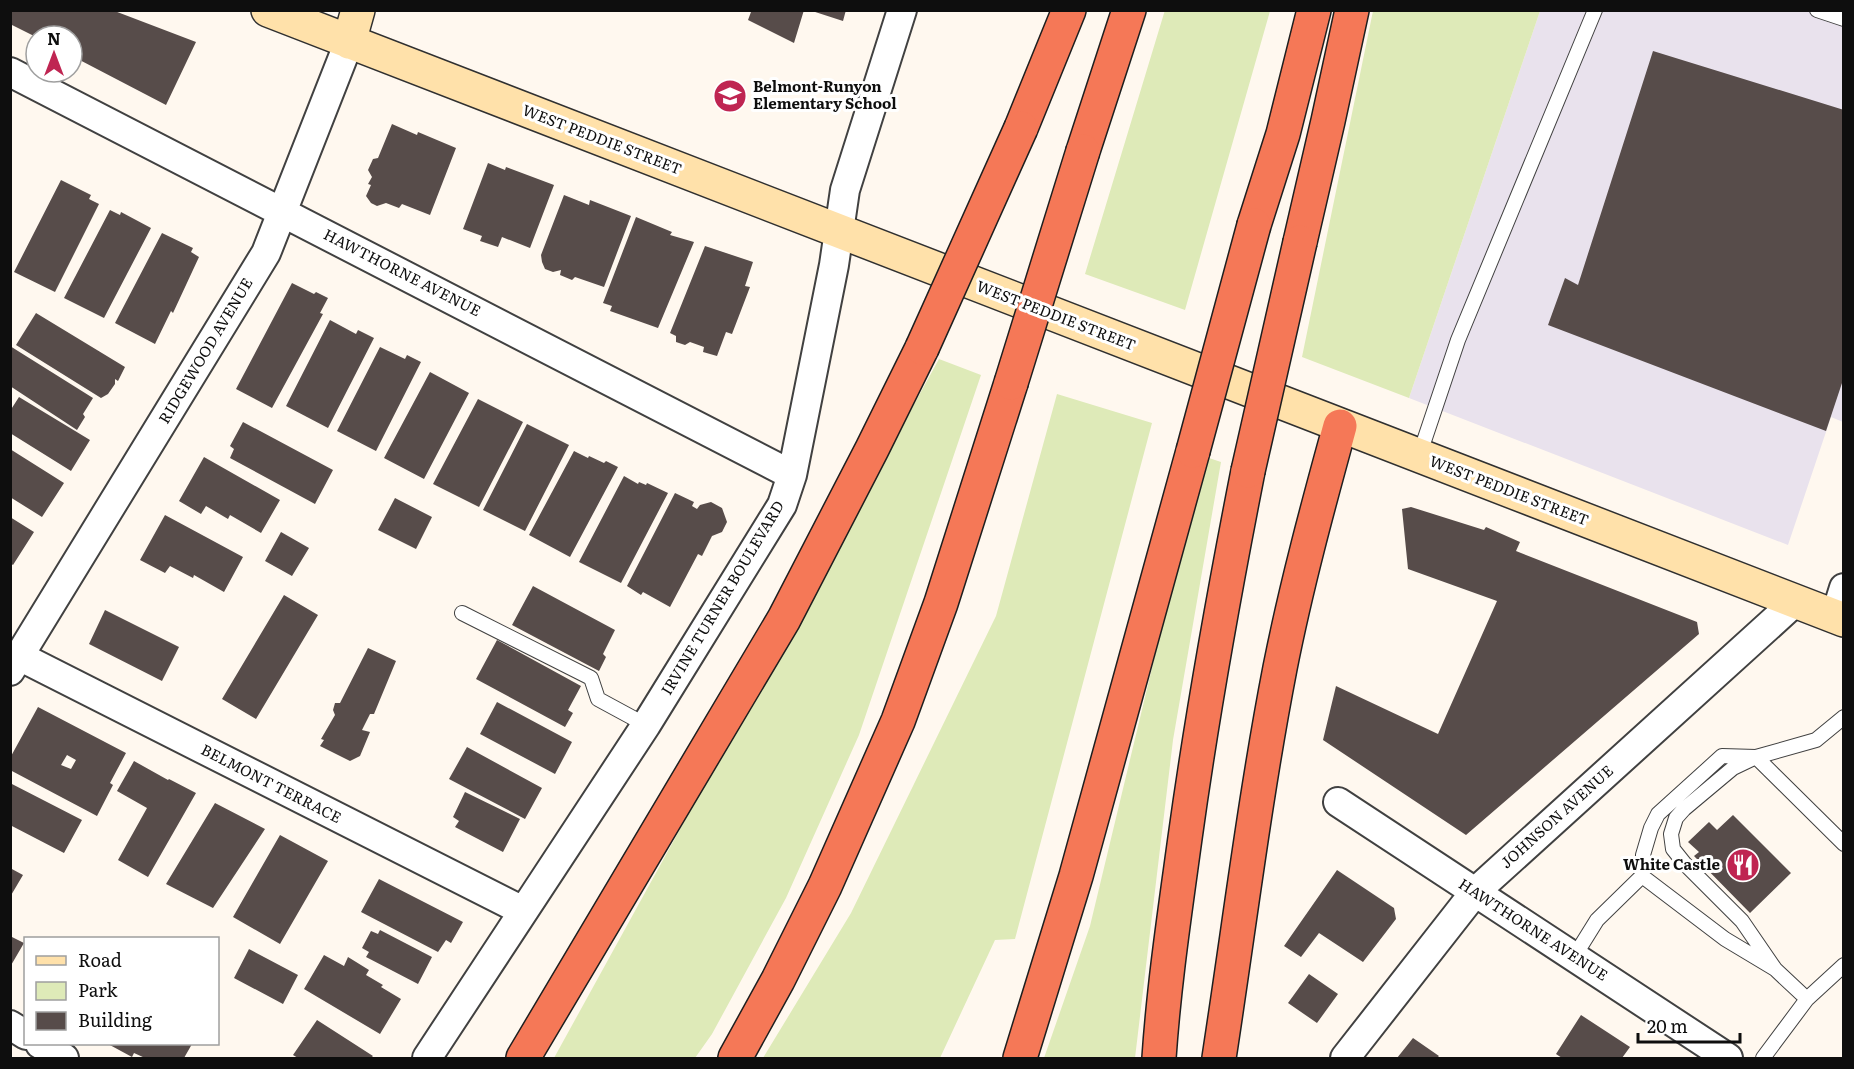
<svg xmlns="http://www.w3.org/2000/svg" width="1854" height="1069" viewBox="0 0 1854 1069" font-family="Literata,serif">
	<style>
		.industrial { fill: #e9e2ed }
		.green { fill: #deeab8 }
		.building { fill: #574c4a; fill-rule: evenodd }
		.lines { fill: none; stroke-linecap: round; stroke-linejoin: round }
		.lane-casing { stroke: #414141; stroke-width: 16 }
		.street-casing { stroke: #414141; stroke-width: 32 }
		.secondary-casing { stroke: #303030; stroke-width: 36 }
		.highway-casing { stroke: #1f1f1f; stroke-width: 36 }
		.lane { stroke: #fff; stroke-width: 14 }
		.street { stroke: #fff; stroke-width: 28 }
		.secondary { stroke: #ffe1aa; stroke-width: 33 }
		.highway { stroke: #f57857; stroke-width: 33 }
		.highway-bridge-casing { stroke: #1f1f1f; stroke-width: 36; stroke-linecap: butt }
		.highway-bridge { stroke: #f57857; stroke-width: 33 }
		.labels { text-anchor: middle; stroke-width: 6; stroke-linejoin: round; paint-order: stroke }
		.poi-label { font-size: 15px; font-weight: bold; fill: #0e0e0e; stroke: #fff; text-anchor: start }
		.street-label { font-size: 15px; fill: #0e0e0e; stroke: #fff }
	</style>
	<rect width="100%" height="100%" fill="#fff8ef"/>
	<path class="industrial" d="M1540,11H1843V422L1831,417L1788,545L1409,398Z"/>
	<path class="green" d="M1165,10L1270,11L1185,310L1085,274Z
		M1373,11H1540L1409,398L1302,357Z
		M939,359L981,375L859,735L786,898L712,1034L695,1058H554Z
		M1057,394L1152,423L1015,939L995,940L940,1058H763L851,913L996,616Z
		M1203,456L1221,462L1173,740L1135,1058H1044L1090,926Z"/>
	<path class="building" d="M10,10H112L196,42L166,105L72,56V36L36,37L10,24Z
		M746,10H804L794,43L748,20L751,12Z
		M809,10H846L843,21Z
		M1653,51L1844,110V377L1826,431L1548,325L1565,278L1578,285Z
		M392,124L417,135L418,132L456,148L430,215L402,204L399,208L386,203L377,206L371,203L366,196L371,185L368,184L372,177L368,170L373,159L378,158Z
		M488,163L505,170L506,167L554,185L530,248L502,237L498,247L480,241L482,236L463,229Z
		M61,180L91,195L89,199L99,204L55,292L14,272Z
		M564,195L589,205L590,200L631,216L604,287L575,277L572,280L560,275L561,270L553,272L545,269L542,262L541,255Z
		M110,210L120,215L121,212L151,228L104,318L64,298Z
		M636,217L672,232L670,235L694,242L658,328L610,311L612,306L603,303Z
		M162,233L193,248L191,252L199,257L173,313L171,311L155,344L115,323Z
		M705,246L753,262L745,286L750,287L732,334L726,332L717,356L703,352L704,347L690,342L685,345L676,342V336L670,333Z
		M292,283L314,294L316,292L328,298L320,313L323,314L272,408L236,389Z
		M36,313L125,367L118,381L115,379V384L108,394L101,398L16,345Z
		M330,320L356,334L358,330L374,338L328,428L286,406Z
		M10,346L93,398L83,414L85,417L77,430L10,386Z
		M380,347L405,359L407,355L421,362L376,451L337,431Z
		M430,372L469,393L424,479L384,458Z
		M19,397L90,440L71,471L10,433V411Z
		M478,399L523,422L479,507L433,484Z
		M243,422L333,470L315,504L230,458L234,449L230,446Z
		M527,424L569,445L525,531L483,510Z
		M10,449L64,483L42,517L10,497Z
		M574,451L588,458L589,456L604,463L606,461L618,467L570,557L529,535Z
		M204,457L280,500L261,533L230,515L228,519L206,506L201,514L179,501Z
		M624,476L638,484L639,482L646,485L647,483L668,493L621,583L579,562Z
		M675,493L694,502L692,506L697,509L700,505L711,502L722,508L727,522L722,532L712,536L702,556L698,554L670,607L643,592L641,595L627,586Z
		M395,498L432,517L416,549L378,530Z
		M1411,507L1484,530L1486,527L1520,542L1516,551L1697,622L1699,634L1466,835L1323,740L1336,686L1438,734L1497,601L1408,569L1402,509Z
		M165,515L243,557L224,592L194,575L193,578L170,566L165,573L140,560Z
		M10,517L34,532L13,565L10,563Z
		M281,532L309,548L292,576L265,561Z
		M533,586L615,630L603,654L606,657L599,671L512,625Z
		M284,595L318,615L256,719L222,699Z
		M105,610L179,647L162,681L89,644Z
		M497,640L581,686L568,710L573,713L565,727L476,679Z
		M368,648L396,661L374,714H370L362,730L370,732L360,756L350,761L320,746L324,740L321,739L335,715L333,710L335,703H340Z
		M497,702L572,742L555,774L480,734Z
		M38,707L126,753L110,783L113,785L97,816L10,770V758ZM67,755L76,760L71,769L61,765Z
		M467,747L542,788L525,819L449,779Z
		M134,761L168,780L169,779L196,793L148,877L118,860L147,808L117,791Z
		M10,783L82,820L64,853L10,825Z
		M465,792L520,819L503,852L455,827L459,821L453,817Z
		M215,803L265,829L213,908L166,884Z
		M1733,815L1791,873L1750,913L1694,856L1699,852L1688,842L1709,822L1717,830Z
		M280,835L328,861L280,944L233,917Z
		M10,868L23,875L10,897Z
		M1337,870L1394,908L1396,919L1363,962L1319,933L1301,957L1284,946Z
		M379,879L463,922L451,943L446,940L438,952L361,912Z
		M380,930L432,957L418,984L366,957L369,952L362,948L371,931L378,934Z
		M10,936L24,943L10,967Z
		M249,949L298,975L283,1004L234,978Z
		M324,955L344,966L348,957L369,970L366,975L383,985L381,987L401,999L380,1034L304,989Z
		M1309,974L1338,994L1317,1023L1288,1003Z
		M1581,1015L1630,1047L1622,1058H1562L1556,1054Z
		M317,1020L373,1056L371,1058H298L293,1055Z
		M1413,1038L1439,1056L1437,1058H1397Z
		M108,1044H192L184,1058H145L134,1053L132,1057Z"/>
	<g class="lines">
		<defs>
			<path id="lane" d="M1817,10L1844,19
				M1419,456L1458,340L1595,10
				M462,613L591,678L598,699L646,725
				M1642,876L1725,939L1775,969L1807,999L1844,965
				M1574,957L1597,920L1642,876L1643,855L1651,828L1658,814L1722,756L1756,757L1844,844
				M1775,969L1742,921L1685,864L1673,849L1671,834L1676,818L1684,809L1733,768L1756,757L1816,740L1844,717
				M1763,1058L1807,999"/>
			<path id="street" d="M10,72L792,475
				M1835,617L1844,588
				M19,656L523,911
				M10,671L266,253L349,42
				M1338,802L1728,1058
				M10,1025L26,1035
				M40,1044L64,1058
				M427,1058L646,725L782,505L792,475L834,265L845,190L902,10
				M1345,1058L1475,892L1796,601"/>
			<path id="secondary" d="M268,10L1844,620
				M349,42L358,10"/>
			<path id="highway" d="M1021,128L1069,10
				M1083,151L1129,10
				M1254,225L1283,134L1314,10
				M1300,242L1328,121L1352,10
				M523,1058L784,619L872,449L922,348
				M735,1058L778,980L825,886L898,721L941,603L1011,383
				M1020,1058L1076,876L1193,451
				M1159,1058C1164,984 1175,911 1185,838C1202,715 1224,593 1248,471
				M1219,1058C1239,928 1255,797 1280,668C1296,587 1318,506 1340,426"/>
		</defs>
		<use href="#lane" class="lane-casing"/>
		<use href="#street" class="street-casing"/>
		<use href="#secondary" class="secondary-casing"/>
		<use href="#highway" class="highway-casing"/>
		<use href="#lane" class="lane"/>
		<use href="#street" class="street"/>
		<use href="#secondary" class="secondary"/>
		<use href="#highway" class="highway"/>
		<defs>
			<path id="highway-bridge" d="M922,348L1021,128
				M1011,383L1083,151
				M1193,451L1254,225
				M1248,471L1300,242"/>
		</defs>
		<use href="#highway-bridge" class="highway-bridge-casing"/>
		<use href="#highway-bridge" class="highway-bridge"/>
	</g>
	<defs>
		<symbol id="school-disc" viewBox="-11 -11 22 22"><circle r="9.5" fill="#bf2552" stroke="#fff"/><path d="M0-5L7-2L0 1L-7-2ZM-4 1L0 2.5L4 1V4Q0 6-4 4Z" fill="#fff"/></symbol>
		<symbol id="restaurant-disc" viewBox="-11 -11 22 22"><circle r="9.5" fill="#bf2552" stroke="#fff"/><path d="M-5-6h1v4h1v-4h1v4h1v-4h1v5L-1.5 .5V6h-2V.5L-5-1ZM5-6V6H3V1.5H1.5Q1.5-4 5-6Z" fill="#fff"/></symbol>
	</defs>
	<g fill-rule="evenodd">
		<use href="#school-disc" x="711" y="77" width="38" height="38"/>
		<use href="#restaurant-disc" x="1724" y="846" width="38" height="38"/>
	</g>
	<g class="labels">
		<g class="poi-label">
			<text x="753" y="92">Belmont-Runyon<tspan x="753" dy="17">Elementary School</tspan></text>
			<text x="1720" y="870" text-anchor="end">White Castle</text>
		</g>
		<g class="street-label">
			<text transform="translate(602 140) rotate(21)" y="5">WEST PEDDIE STREET</text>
			<text transform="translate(402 273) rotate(27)" y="5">HAWTHORNE AVENUE</text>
			<text transform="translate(1056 316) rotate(21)" y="5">WEST PEDDIE STREET</text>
			<text transform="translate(206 351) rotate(-59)" y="5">RIDGEWOOD AVENUE</text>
			<text transform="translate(1509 491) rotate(21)" y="5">WEST PEDDIE STREET</text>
			<text transform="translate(723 598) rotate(-59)" y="5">IRVINE TURNER BOULEVARD</text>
			<text transform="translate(271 784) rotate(27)" y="5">BELMONT TERRACE</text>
			<text transform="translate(1557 817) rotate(-42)" y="5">JOHNSON AVENUE</text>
			<text transform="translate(1533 930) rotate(33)" y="5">HAWTHORNE AVENUE</text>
		</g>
	</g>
	<rect width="1854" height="1069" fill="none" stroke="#0e0e0e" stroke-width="24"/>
	<rect x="24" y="937" width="195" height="108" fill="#ffffff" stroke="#9f9f9f" stroke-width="1.5"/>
	<rect x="36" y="956" width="30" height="9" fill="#ffe1aa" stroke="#9f9f9f" stroke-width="1.5"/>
	<text x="78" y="967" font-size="18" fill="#0e0e0e">Road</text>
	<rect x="36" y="982" width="30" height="18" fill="#deeab8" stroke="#9f9f9f" stroke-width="1.5"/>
	<text x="78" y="997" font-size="18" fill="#0e0e0e">Park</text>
	<rect x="36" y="1012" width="30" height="18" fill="#574c4a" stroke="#9f9f9f" stroke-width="1.5"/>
	<text x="78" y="1027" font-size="18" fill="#0e0e0e">Building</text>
	<g transform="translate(54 54)"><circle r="28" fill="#ffffff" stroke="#9f9f9f" stroke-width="1.5"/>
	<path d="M0-4.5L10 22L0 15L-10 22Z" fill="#bf2552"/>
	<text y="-9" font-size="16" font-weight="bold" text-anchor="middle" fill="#0e0e0e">N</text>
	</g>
	<path d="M1638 1033v9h102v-9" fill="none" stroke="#0e0e0e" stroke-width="3"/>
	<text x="1647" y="1033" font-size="18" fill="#0e0e0e" stroke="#ffffff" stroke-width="4.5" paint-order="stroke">20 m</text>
</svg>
